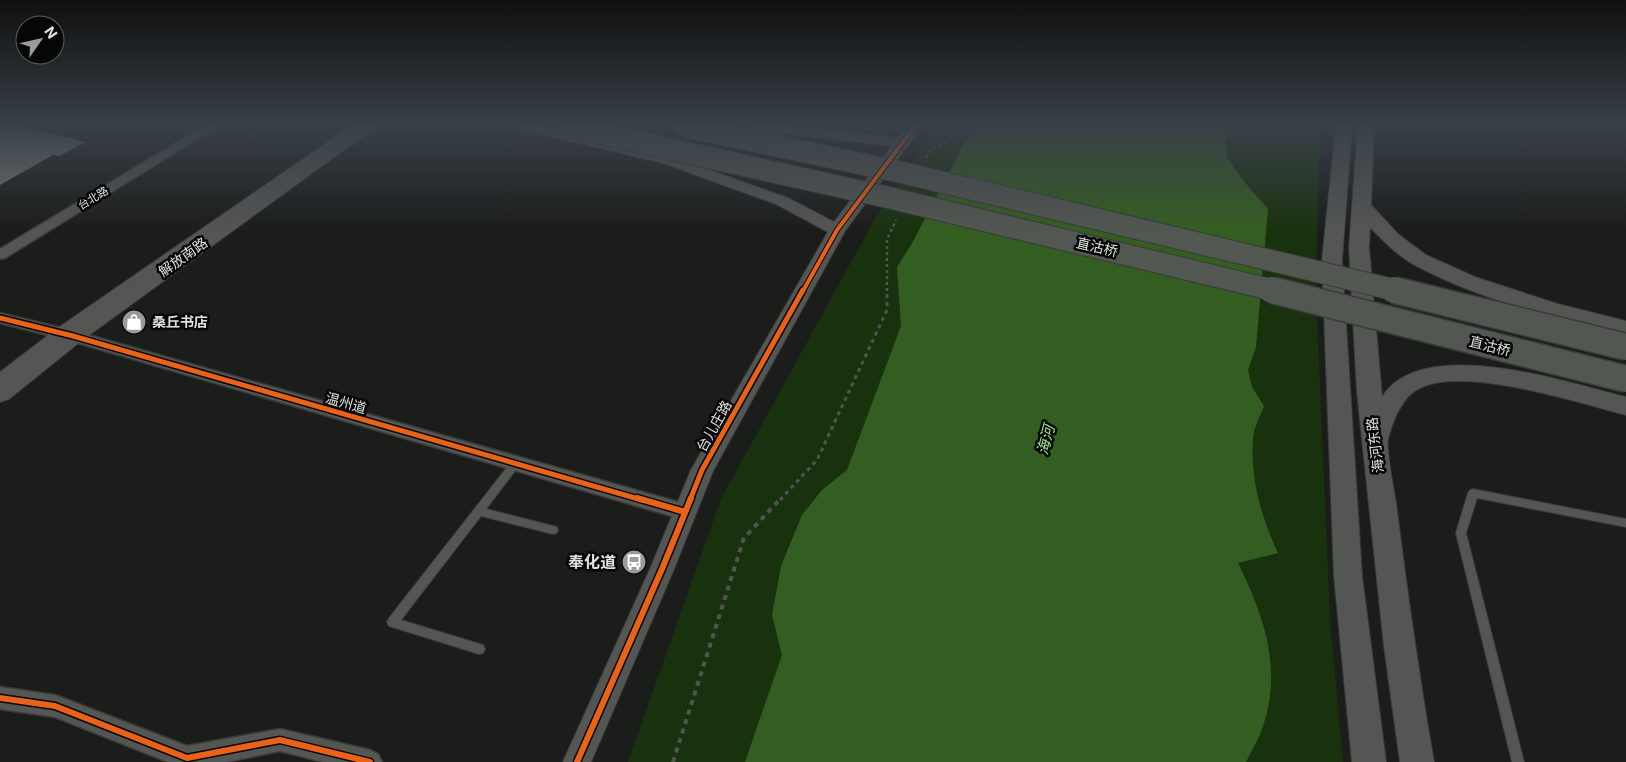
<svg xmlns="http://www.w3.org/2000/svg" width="1626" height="762" viewBox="0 0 1626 762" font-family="Inter,'Noto Sans SC',sans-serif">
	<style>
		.green { fill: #19320e }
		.water { fill: #345e21 }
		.building { fill: #747673 }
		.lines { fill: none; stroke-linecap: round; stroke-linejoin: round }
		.service-casing { stroke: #393b38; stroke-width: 2 }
		.minor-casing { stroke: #393b38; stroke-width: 3 }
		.tertiary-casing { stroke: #393b38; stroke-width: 2 }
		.secondary-casing { stroke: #393b38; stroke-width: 2 }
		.path-far2 { stroke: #525352; stroke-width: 2.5; stroke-dasharray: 3 3; stroke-linecap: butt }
		.path-far1 { stroke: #525352; stroke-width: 3; stroke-dasharray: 4 4; stroke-linecap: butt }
		.path { stroke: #525352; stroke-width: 4; stroke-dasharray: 5 5; stroke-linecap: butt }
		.service { fill: #545654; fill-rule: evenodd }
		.minor { fill: #545654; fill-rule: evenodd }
		.tertiary { fill: #545654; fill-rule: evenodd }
		.secondary { fill: #545654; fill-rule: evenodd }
		.primary-bridge-far1-casing { stroke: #393b38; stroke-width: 23; stroke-linecap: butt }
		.primary-bridge-casing { stroke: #393b38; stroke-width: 29; stroke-linecap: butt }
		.primary-bridge-far1 { stroke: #525751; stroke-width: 21 }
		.primary-bridge { stroke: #525751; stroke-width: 26 }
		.cycleway-far2-casing { stroke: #060706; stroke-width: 6 }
		.cycleway-far1-casing { stroke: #060706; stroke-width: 8 }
		.cycleway-casing { stroke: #060706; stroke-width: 9 }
		.cycleway-far2 { stroke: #ea6118; stroke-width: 4 }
		.cycleway-far1 { stroke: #ea6118; stroke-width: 5 }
		.cycleway { stroke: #ea6118; stroke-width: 6 }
		.labels { text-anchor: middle; stroke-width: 5; stroke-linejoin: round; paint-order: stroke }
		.far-street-label { font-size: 11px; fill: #dfe1de; stroke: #060706 }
		.street-label { font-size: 14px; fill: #dfe1de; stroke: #060706 }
		.poi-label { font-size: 14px; font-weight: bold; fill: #dfe1de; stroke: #060706; text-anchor: start }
		.water-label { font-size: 15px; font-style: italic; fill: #a3e68a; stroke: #060706 }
		.near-poi-label { font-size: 16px; font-weight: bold; fill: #dfe1de; stroke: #060706; text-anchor: end }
	</style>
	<rect width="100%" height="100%" fill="#1b1d1a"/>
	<path class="green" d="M935,126H1319L1316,295L1330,619L1343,762H628L721,499L872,224Z"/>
	<path class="water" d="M976,126H1236L1225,140L1227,158L1242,179L1268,209L1256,347L1248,370L1252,387L1264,406C1261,414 1256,423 1254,432C1248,472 1261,517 1278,553L1238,563C1263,614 1282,666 1264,723C1260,737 1252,750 1246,762H745L782,655L772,615L781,566L802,515L822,490L847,470L901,326L897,267L911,245L971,131Z"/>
	<path class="building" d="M0,126H18L86,142L59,156L53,155L0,185Z"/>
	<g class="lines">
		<defs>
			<path id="service" d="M351,126H358L61,334L3,379L0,380V372L55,330Z
				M515,460L518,461L520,464L518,467L486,509L557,527L558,530L557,533L553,534L481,516L401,620L483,645L485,649L483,653L479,654L389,626L387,622L389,618L512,461Z
				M1473,489L1626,519V527L1477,498L1466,533L1524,762H1512L1456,533L1468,493L1470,490Z"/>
			<path id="minor" d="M204,126H218L5,258L0,259V249Z
				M0,313L78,332L685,504L692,507L694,512L692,517L685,520L71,341L0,323Z
				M0,687L55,695L187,746L280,729L370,750L378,754L382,762H323L280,751L226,762H168L55,717L0,709Z"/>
			<path id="tertiary" d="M517,126H541L673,157L788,198L834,222L892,146L755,130L750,129L748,126H790L898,138L908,126H922L845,231L713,471L674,569L591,762H563L650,569L691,470L828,232L776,204L663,163L519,129Z"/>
			<path id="secondary" d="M358,126H377L81,341L9,399L0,402V380L65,331Z
				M1336,126H1352L1342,260L1362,576L1386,762H1352L1334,576L1322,260Z
				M1358,126H1374L1371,205L1398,234L1426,255L1475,277L1558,304L1626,321V335C1554,317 1479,300 1413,264C1397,255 1383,241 1370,227L1369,247L1382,397C1422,333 1567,383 1626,397V415C1577,402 1467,367 1422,387C1402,395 1393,420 1388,439C1386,446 1394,492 1396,503C1407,590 1419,676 1434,762H1400L1384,646L1357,392L1349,247Z"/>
		</defs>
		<use href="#service" class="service-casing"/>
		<use href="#minor" class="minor-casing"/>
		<use href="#tertiary" class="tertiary-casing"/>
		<use href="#secondary" class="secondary-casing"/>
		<path class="path-far2" d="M926,158L929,152L968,126
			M887,291V239L896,220"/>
		<path class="path-far1" d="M780,500L817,460L887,310V290"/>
		<path class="path" d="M673,762L744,538L781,498"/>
		<use href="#service" class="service"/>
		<use href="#minor" class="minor"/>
		<use href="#tertiary" class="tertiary"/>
		<use href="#secondary" class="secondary"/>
		<defs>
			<path id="primary-bridge-far1" d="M566,126L882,196L1277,291
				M683,126L900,172L1399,291"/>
			<path id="primary-bridge" d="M1272,290L1626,379
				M1394,290L1626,347"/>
		</defs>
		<use href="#primary-bridge-far1" class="primary-bridge-far1-casing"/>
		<use href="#primary-bridge" class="primary-bridge-casing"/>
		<use href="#primary-bridge-far1" class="primary-bridge-far1"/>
		<use href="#primary-bridge" class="primary-bridge"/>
		<defs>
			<path id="cycleway-far2" d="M803,291L837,230L915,126"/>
			<path id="cycleway-far1" d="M0,318L73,336L642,500
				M690,500L702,470L803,290"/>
			<path id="cycleway" d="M637,498L685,512
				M0,698L55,706L187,758L280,740L370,762
				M577,762L662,569L691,498"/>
		</defs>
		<use href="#cycleway-far2" class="cycleway-far2-casing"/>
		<use href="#cycleway-far1" class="cycleway-far1-casing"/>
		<use href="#cycleway" class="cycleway-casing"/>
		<use href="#cycleway-far2" class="cycleway-far2"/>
		<use href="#cycleway-far1" class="cycleway-far1"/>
		<use href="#cycleway" class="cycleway"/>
	</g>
	<linearGradient id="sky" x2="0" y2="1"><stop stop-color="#0f100e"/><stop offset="0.54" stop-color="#394049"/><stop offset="1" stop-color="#394049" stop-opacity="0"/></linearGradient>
	<rect width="1626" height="232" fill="url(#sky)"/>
	<defs>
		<symbol id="shop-disc" viewBox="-11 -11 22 22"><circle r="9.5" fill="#9a9c99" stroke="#060706"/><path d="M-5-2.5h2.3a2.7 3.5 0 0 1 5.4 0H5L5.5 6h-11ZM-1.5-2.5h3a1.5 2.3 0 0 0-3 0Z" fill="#fff"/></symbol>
		<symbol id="bus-disc" viewBox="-11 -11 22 22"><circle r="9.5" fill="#9a9c99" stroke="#060706"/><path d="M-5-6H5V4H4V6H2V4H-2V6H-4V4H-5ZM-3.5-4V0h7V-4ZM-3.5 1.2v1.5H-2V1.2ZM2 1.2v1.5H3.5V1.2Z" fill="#fff"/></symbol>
	</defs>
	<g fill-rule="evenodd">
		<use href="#shop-disc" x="120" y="308" width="28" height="28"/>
		<use href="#bus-disc" x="620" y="548" width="28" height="28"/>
	</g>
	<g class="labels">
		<g class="far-street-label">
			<text transform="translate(93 198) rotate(-31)" y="4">台北路</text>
		</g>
		<g class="street-label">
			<text transform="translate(1097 247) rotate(13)" y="5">直沽桥</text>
			<text transform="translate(183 257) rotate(-35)" y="5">解放南路</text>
			<text transform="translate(1490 346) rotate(14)" y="5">直沽桥</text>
			<text transform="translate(346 403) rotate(16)" y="5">温州道</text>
			<text transform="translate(714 426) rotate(-61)" y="5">台儿庄路</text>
			<text transform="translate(1375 445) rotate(-97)" y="5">海河东路</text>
		</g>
		<g class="poi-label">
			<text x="152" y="327">桑丘书店</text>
		</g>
		<g class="water-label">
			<text transform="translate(1046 440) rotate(-75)" y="5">海河</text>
		</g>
		<g class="near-poi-label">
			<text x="616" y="568">奉化道</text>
		</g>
	</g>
	<g transform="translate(40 40) rotate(56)"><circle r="24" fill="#060706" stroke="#5d5e5c"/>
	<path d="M0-4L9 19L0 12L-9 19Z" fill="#9a9c99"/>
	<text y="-8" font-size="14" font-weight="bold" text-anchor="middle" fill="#dfe1de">N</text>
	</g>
</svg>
